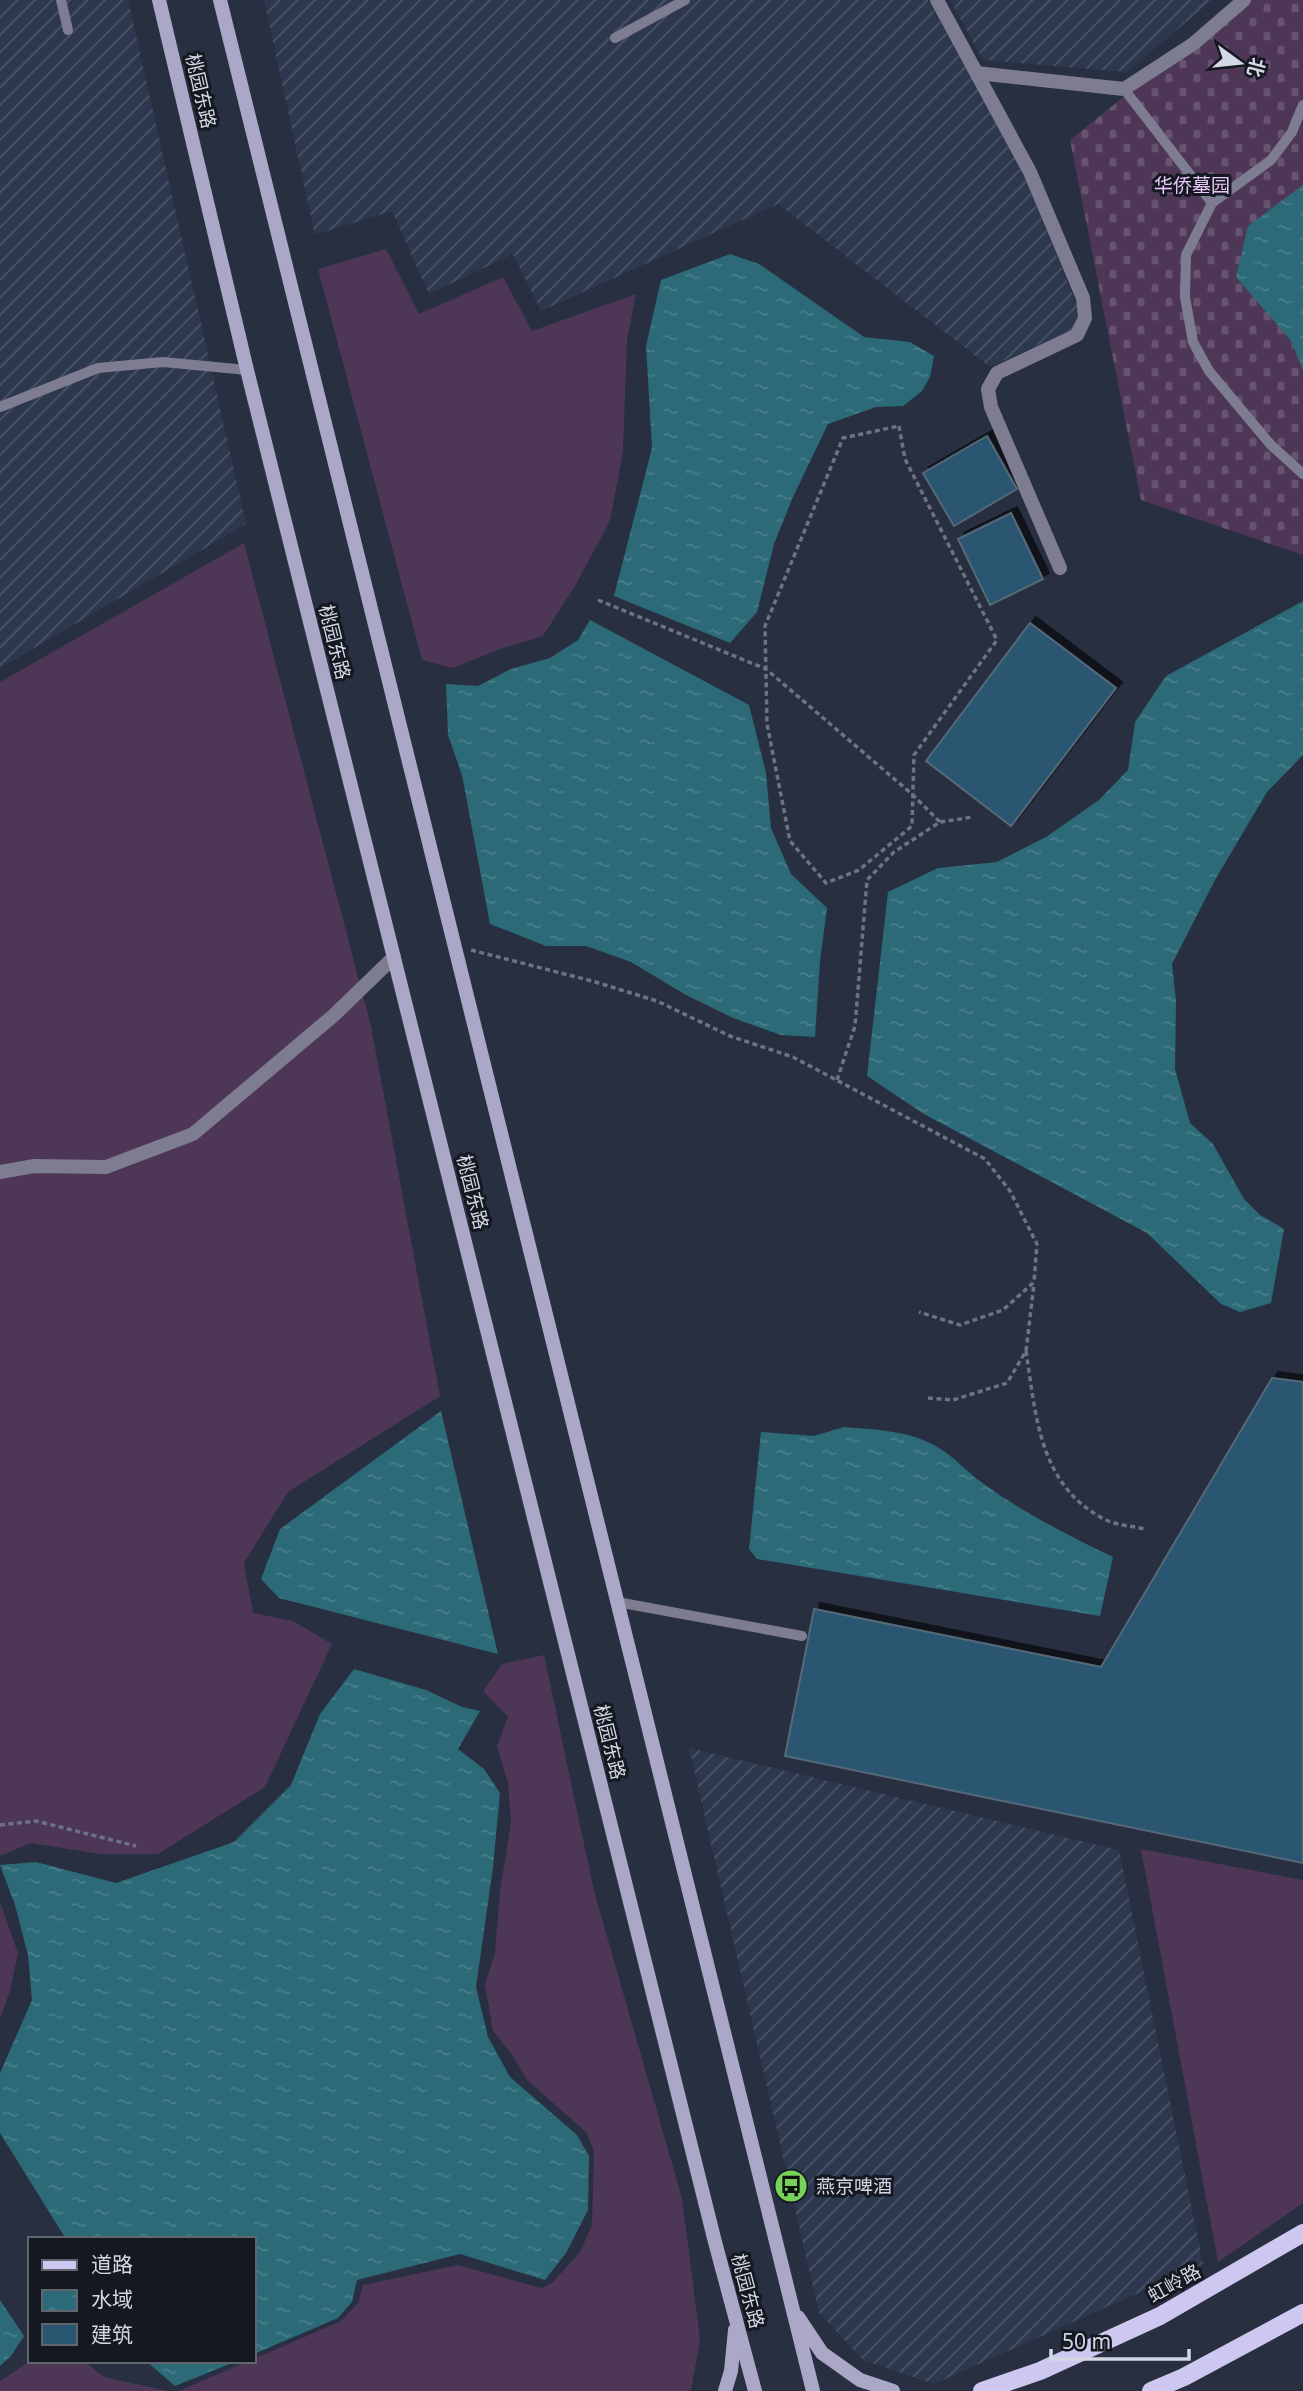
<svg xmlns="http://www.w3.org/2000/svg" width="1303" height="2391" viewBox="0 0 1303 2391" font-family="'Noto Sans','Noto Sans SC',sans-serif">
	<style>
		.industrial { fill: url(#industrial-furrows) }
		.grass { fill: #4e3657 }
		.cemetery { fill: url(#cemetery-stones) }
		.water { fill: url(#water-ripples) }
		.building { fill: #2b5672; stroke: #546978; stroke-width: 2; filter: url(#shadow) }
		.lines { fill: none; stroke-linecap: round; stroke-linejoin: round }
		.path { stroke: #6d7383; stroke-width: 3.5; stroke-dasharray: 5 3.5; stroke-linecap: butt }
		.lane { stroke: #7e7c90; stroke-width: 10 }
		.street { stroke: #7e7c90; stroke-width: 14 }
		.secondary { stroke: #aba7c7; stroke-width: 14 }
		.primary { stroke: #cec8f1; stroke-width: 18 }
		.labels { text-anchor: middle; stroke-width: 6; stroke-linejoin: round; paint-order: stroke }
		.street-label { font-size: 19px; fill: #d3d8e4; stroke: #141820 }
		.park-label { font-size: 19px; fill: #ecc8fa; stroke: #141820 }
		.poi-label { font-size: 19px; fill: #d3d8e4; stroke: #141820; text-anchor: start }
	</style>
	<defs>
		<pattern id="industrial-furrows" width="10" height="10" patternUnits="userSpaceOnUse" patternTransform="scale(1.75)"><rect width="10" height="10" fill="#2d384f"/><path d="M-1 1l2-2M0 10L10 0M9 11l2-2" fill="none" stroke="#4b5468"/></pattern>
		<pattern id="cemetery-stones" width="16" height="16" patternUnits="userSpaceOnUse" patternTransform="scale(1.75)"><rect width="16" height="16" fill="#4e3657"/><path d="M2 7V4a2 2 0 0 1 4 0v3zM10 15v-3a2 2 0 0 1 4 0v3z" fill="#67526f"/></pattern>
		<pattern id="water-ripples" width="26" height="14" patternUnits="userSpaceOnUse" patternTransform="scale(1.75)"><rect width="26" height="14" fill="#2c6a78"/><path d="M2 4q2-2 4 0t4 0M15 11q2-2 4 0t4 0" fill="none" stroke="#4a7f8b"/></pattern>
		<filter id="shadow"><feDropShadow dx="6" dy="-6" stdDeviation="0" flood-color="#0009"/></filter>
	</defs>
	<rect width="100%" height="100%" fill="#272f41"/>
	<path class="industrial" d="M0,0H128L246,524L0,668Z
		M264,0H928L971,76L1023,174L1079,310L1073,329L990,367L778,204L541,311L513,254L429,294L392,211L315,235Z
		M950,0H1212L1127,72L983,60Z
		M689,1748L1119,1850L1203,2264L934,2384L863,2360L819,2313Z"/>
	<path class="grass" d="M386,249L419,314L503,277L532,331L636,294L627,340L623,451L610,521L575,586L543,636L500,649L453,668L422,660L318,269Z
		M244,543L371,1026L440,1396L288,1492L244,1563L253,1613L293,1621L332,1644L265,1787L158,1854H99L31,1843L0,1856V682Z
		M544,1655L594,1891L682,2198L700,2339L691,2391H179L248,2361H254V2359L341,2321L358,2303L363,2285L458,2265L542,2288L553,2282L580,2252L592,2225L594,2151L586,2132L527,2080L513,2056L493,2031L485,1984L495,1953L500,1891L511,1822L508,1783L497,1746L508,1717L483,1691L502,1664Z
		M1141,1849L1303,1880V2203L1218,2262Z
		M0,1902L18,1953L10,1991L0,2018Z
		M30,2361H84L104,2377L168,2391H0V2381Z"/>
	<path class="cemetery" d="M1244,0H1303V555L1141,500L1070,140Z"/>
	<path class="water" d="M1303,185V370L1291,341L1236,277L1248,226Z
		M730,254L759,264L864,337L910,342L934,356L930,377L922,391L903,406L876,407L828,424L793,497L774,544L757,612L730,643L614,596L652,448L646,346L661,280Z
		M1303,601V755L1267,792L1215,880L1172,964L1176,1001L1175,1069L1190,1123L1213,1144L1244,1199L1260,1215L1284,1229L1271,1303L1240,1312L1221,1304L1147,1233L924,1114L867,1076L888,892L938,868L997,862L1046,837L1099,800L1128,770L1135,722L1166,676Z
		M590,620L749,705L766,773L771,828L791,874L827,908L820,961L815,1037L781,1035L733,1018L686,995L631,962L586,946H546L490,924L462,775L448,735L446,684L478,686L511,669L550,658L578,640Z
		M441,1411L498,1654L279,1598L261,1579L280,1529Z
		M844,1427C876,1430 910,1430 939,1448C954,1457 966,1471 981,1482C1022,1512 1067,1535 1113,1557L1100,1616L757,1559L749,1549L761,1432L814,1436Z
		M354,1669L426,1690L462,1707L480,1711L458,1749L484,1769L500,1793L493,1867L476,1987L488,2037L510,2077L577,2135L589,2156L588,2210L566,2253L545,2280L460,2254L357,2280L352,2302L338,2318L254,2354V2239H66L0,2133V2073L32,2000L28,1955L15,1905L0,1865L36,1862L116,1883L234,1842L291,1785L320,1714Z
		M0,2300L24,2336L11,2356L0,2366Z
		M146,2361H237L175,2386Z"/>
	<path class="building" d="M987,436L1017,489L954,526L923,473Z
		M1011,513L1043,579L990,605L958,539Z
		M1030,623L1116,688L1011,826L926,761Z
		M1272,1378L1303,1382V1863L785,1756L814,1609L1101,1667Z"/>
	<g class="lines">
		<path class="path" d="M899,426L905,459L997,640L914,755L912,826L859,870L826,883L790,841L767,724L765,626L843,438Z
			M598,600L766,669L913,795L940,822
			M471,950L592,981L657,1001L730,1036L793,1057L985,1159L1010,1191L1037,1244L1034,1282L1003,1310L960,1325L919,1312
			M837,1080L855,1026L867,880L894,852L940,822L973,817
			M1026,1351C1036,1416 1039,1485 1104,1519C1115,1525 1132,1526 1145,1529
			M928,1398L953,1400L1007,1383L1026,1351L1034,1284
			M0,1825L36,1821L136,1846"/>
		<path class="lane" d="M61,0L68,30
			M615,38L685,0
			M1124,89L1212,203
			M1303,105L1292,132L1271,160L1212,203L1186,255L1185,297L1193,342L1209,371L1271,445L1303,474
			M0,407L98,368L163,362L247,370
			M617,1602L802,1636"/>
		<path class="street" d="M937,0L1030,172L1083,298L1085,318L1077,335L997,373L988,389L991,407L1060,568
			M977,73L1124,89L1193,44L1244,0
			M0,1172L34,1166L106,1167L193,1134L333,1016L394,957"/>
		<path class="secondary" d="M159,0L247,370L715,2242L755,2391
			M220,0L813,2391
			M798,2317L822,2353L860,2380L893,2391
			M725,2391L731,2371L735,2330"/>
		<path class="primary" d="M982,2391L1040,2371L1160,2316L1303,2233
			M1151,2391L1184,2377L1303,2313"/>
	</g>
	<defs>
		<symbol id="bus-disc" viewBox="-11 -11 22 22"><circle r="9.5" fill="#77d259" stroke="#141820"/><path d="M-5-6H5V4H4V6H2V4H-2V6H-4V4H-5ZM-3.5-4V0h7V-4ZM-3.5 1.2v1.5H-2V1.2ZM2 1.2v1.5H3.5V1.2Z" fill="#111"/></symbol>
	</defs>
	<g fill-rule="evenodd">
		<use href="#bus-disc" x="772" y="2167" width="38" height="38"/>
	</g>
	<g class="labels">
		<g class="street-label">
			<text transform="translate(201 91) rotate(77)" y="7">桃园东路</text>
			<text transform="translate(335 642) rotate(76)" y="7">桃园东路</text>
			<text transform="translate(473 1192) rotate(76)" y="7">桃园东路</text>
			<text transform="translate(610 1742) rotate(76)" y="7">桃园东路</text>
			<text transform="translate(1174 2283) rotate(-29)" y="7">虹岭路</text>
			<text transform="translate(748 2291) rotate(75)" y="7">桃园东路</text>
		</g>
		<g class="park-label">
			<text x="1192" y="192">华侨墓园</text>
		</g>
		<g class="poi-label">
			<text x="816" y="2193">燕京啤酒</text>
		</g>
	</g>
	<rect x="28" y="2237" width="228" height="126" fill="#141820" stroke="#60656e" stroke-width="2"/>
	<rect x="42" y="2260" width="35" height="10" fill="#cec8f1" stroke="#60656e" stroke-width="2"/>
	<text x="91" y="2272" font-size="21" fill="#d3d8e4">道路</text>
	<rect x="42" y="2290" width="35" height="21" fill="url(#water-ripples)" stroke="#60656e" stroke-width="2"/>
	<text x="91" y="2307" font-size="21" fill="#d3d8e4">水域</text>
	<rect x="42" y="2324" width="35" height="21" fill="#2b5672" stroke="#60656e" stroke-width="2"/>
	<text x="91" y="2342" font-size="21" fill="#d3d8e4">建筑</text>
	<g transform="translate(1240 63) rotate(105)" stroke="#141820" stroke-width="5" paint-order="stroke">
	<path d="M0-5L12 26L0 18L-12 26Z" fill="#d3d8e4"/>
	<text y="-10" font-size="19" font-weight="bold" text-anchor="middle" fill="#d3d8e4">北</text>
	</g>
	<path d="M1051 2349v10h138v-10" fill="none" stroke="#d3d8e4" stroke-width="3.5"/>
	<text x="1062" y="2349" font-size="21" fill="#d3d8e4" stroke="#141820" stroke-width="5" paint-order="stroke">50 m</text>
</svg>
